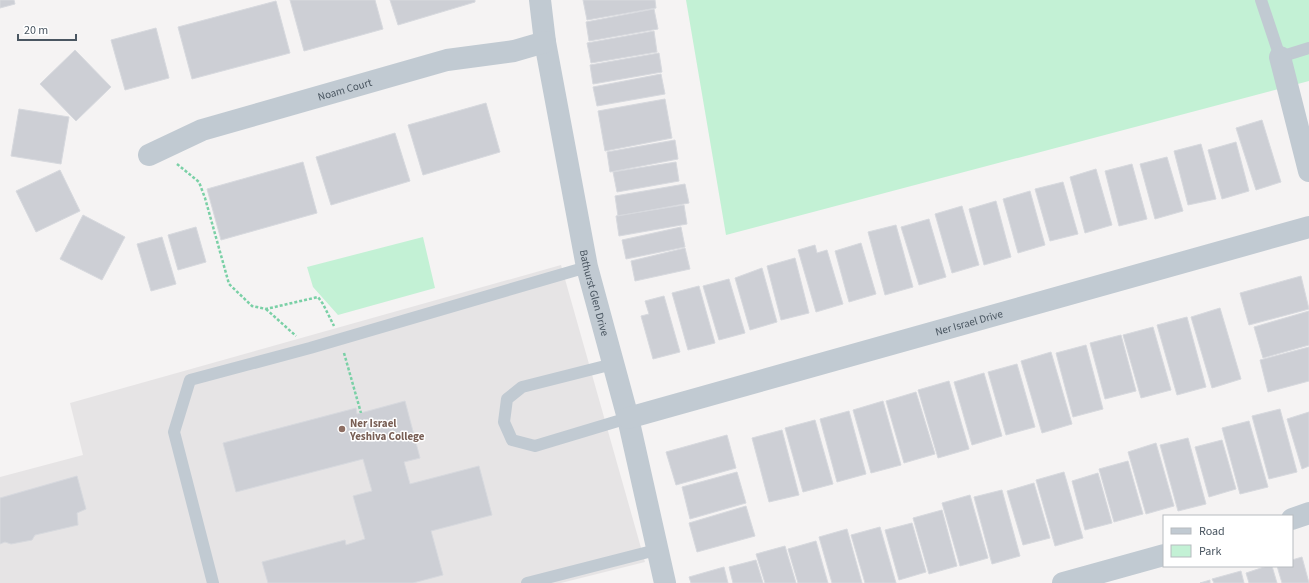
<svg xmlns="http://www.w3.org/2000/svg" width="1309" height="583" viewBox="0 0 1309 583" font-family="'Source Sans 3',sans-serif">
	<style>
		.education { fill: #e6e4e5 }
		.green { fill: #c3f1d5 }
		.building { fill: #cdcfd5; stroke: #d7d9de }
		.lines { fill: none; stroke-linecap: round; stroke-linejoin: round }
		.path { stroke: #7ad0a6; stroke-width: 2.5; stroke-dasharray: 3 2; stroke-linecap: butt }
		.lane { stroke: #c1cad2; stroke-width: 12 }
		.street { stroke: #c1cad2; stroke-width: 22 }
		.education-dot { fill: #8d6e63; stroke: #fff; stroke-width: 1.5 }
		.labels { text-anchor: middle; stroke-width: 3; stroke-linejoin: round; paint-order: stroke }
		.street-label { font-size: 11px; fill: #4a5661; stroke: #fff }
		.education-label { font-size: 11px; font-weight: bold; fill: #785e54; stroke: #fff; text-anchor: start }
	</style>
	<rect width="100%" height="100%" fill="#f5f3f3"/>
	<path class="education" d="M561,265L645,562L561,583H0V477L83,455L70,403Z"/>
	<path class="green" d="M686,0H1309V81L726,235Z
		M423,237L435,288L338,315L313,287L307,267Z"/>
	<path class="building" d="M0,0H14L15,4L0,8Z
		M290,0H375L383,29L304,51Z
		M390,0H475V2L398,25Z
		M583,0H655L656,8L587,20Z
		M276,1L290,53L192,79L178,27Z
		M654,9L658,29L589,41L586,22Z
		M156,28L169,78L125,90L111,40Z
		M654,31L657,52L591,63L587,43Z
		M75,50L111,87L76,121L40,84Z
		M659,53L662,72L593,84L590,65Z
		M661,74L665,94L597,106L593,87Z
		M665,99L672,138L605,151L598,111Z
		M486,103L500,152L423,175L408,125Z
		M19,109L69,117L61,164L11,156Z
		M1262,120L1281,182L1256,190L1236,128Z
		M395,133L410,181L331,205L316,157Z
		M675,140L678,159L610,172L607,152Z
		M1236,142L1249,191L1222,199L1208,150Z
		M1201,144L1216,199L1188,205L1174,151Z
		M1167,157L1183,211L1155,219L1140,164Z
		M303,162L317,213L221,240L207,189Z
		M676,162L679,181L617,192L613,172Z
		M1132,164L1147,219L1119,226L1105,171Z
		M1096,169L1112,225L1085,233L1070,177Z
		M60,170L80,211L36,232L16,191Z
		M1063,182L1078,234L1050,241L1035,189Z
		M685,184L689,203L618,216L615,196Z
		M1030,191L1045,245L1018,253L1003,199Z
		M996,201L1011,257L984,265L969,209Z
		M684,205L687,224L619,236L616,216Z
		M962,206L979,265L952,273L935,214Z
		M83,215L125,237L102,280L60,259Z
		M929,219L946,277L919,285L901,227Z
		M896,225L913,287L885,295L868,232Z
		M196,227L206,262L178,270L168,235Z
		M681,227L685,247L626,259L622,240Z
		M162,237L176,284L151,291L137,244Z
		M861,243L876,294L849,302L835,251Z
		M815,245L817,253L827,250L843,304L816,312L798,250Z
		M685,248L690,269L635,281L631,261Z
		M795,258L809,313L781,320L767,266Z
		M762,268L777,322L750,330L735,278Z
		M1301,276L1309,309L1249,325L1240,293Z
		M729,279L745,333L719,340L703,286Z
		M699,286L715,343L688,350L672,293Z
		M664,296L680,352L653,359L641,316L649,314L645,301Z
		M1220,308L1241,379L1212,388L1191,317Z
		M1309,311V345L1263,358L1254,327Z
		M1187,317L1206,387L1177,395L1157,325Z
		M1153,327L1171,390L1141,398L1123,335Z
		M1121,335L1136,391L1105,399L1090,343Z
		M1086,345L1103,409L1073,417L1056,353Z
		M1309,347V381L1268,392L1260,360Z
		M1051,352L1072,424L1042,433L1021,361Z
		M1017,364L1035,427L1006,435L988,372Z
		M984,373L1002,436L972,445L954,382Z
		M949,381L969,449L938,458L918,390Z
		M916,392L935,454L904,463L886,401Z
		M405,401L420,458L404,462L410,484L479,466L492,515L431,531L443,575L413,583H268L262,562L345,540L346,545L365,539L353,496L372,491L363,459L236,492L223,443L356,408L357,414Z
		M883,401L901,465L871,473L853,410Z
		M1280,409L1297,472L1269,479L1252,416Z
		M849,411L866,474L837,482L820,419Z
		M1309,412V466L1302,469L1287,419Z
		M815,420L833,484L803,492L785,428Z
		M1249,421L1268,487L1240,494L1222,428Z
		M782,430L799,495L769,502L752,438Z
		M727,435L736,468L676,485L666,452Z
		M1188,438L1206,504L1178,511L1160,445Z
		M1222,440L1236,489L1209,497L1195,447Z
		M1156,443L1174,506L1146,514L1128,452Z
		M1128,461L1143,514L1114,522L1099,469Z
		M737,472L746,503L690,519L682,487Z
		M1064,472L1083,538L1055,546L1036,480Z
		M1098,473L1112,523L1085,530L1072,481Z
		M77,476L86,509L77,513L78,525L35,535L32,540L11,544L5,542L0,544V498Z
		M1034,483L1050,538L1023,545L1007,491Z
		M1002,490L1020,556L992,564L974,497Z
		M970,495L988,558L960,566L942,503Z
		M746,506L755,536L697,552L689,523Z
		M942,510L957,566L929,574L913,518Z
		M912,523L926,572L899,580L885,530Z
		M880,527L896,583H865L851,535Z
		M847,529L862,583H832L819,537Z
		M816,541L828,583H798L788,549Z
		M785,546L796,583H765L756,554Z
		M1302,557L1309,583H1282L1277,566H1292V560Z
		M756,560L763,583H733L729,567Z
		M1267,566H1272L1277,583H1249L1246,573Z
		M724,567L728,583H691L689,577Z
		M1241,571L1244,583H1214L1212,579Z
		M1210,580V583H1200Z"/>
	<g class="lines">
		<path class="path" d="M177,164L199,182L205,198L229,284L252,306L266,309L318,297L323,304L334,326
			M266,309L296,336
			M344,353L361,413"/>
		<path class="lane" d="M1261,0L1280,57L1309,48
			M613,364L522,387L507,399L504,422L512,440L535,446L628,418
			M213,583L174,432L190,380L310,348L587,267
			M527,583L656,550"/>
		<g class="street">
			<path id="s1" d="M540,0L545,42L587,267L628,418L665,583"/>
			<path d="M1280,57L1309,171"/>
			<path id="s2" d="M149,155L202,130L447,60L514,51L545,42"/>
			<path id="s3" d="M628,418L1309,227"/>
			<path d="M1292,519L1309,513"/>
			<path d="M1063,583L1164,555"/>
		</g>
	</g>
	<circle class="education-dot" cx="342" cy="429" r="4"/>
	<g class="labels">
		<g class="street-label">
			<text dy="4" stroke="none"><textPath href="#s2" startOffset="207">Noam Court</textPath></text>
			<text dy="4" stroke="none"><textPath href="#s1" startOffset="298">Bathurst Glen Drive</textPath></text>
			<text dy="4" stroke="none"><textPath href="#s3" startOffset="354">Ner Israel Drive</textPath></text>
		</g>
		<g class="education-label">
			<text x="350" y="427">Ner Israel<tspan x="350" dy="13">Yeshiva College</tspan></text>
		</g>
	</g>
	<rect x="1163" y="515" width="130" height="52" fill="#ffffff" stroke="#b7bbc0"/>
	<rect x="1171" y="528" width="20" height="6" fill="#c1cad2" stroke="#b7bbc0"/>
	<text x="1199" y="535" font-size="12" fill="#4a5661">Road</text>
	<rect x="1171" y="545" width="20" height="12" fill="#c3f1d5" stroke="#b7bbc0"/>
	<text x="1199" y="555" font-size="12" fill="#4a5661">Park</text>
	<path d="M18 34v6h58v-6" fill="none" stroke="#4a5661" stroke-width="2"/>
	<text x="24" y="34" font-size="12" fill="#4a5661" stroke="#ffffff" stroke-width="3" paint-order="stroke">20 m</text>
</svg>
